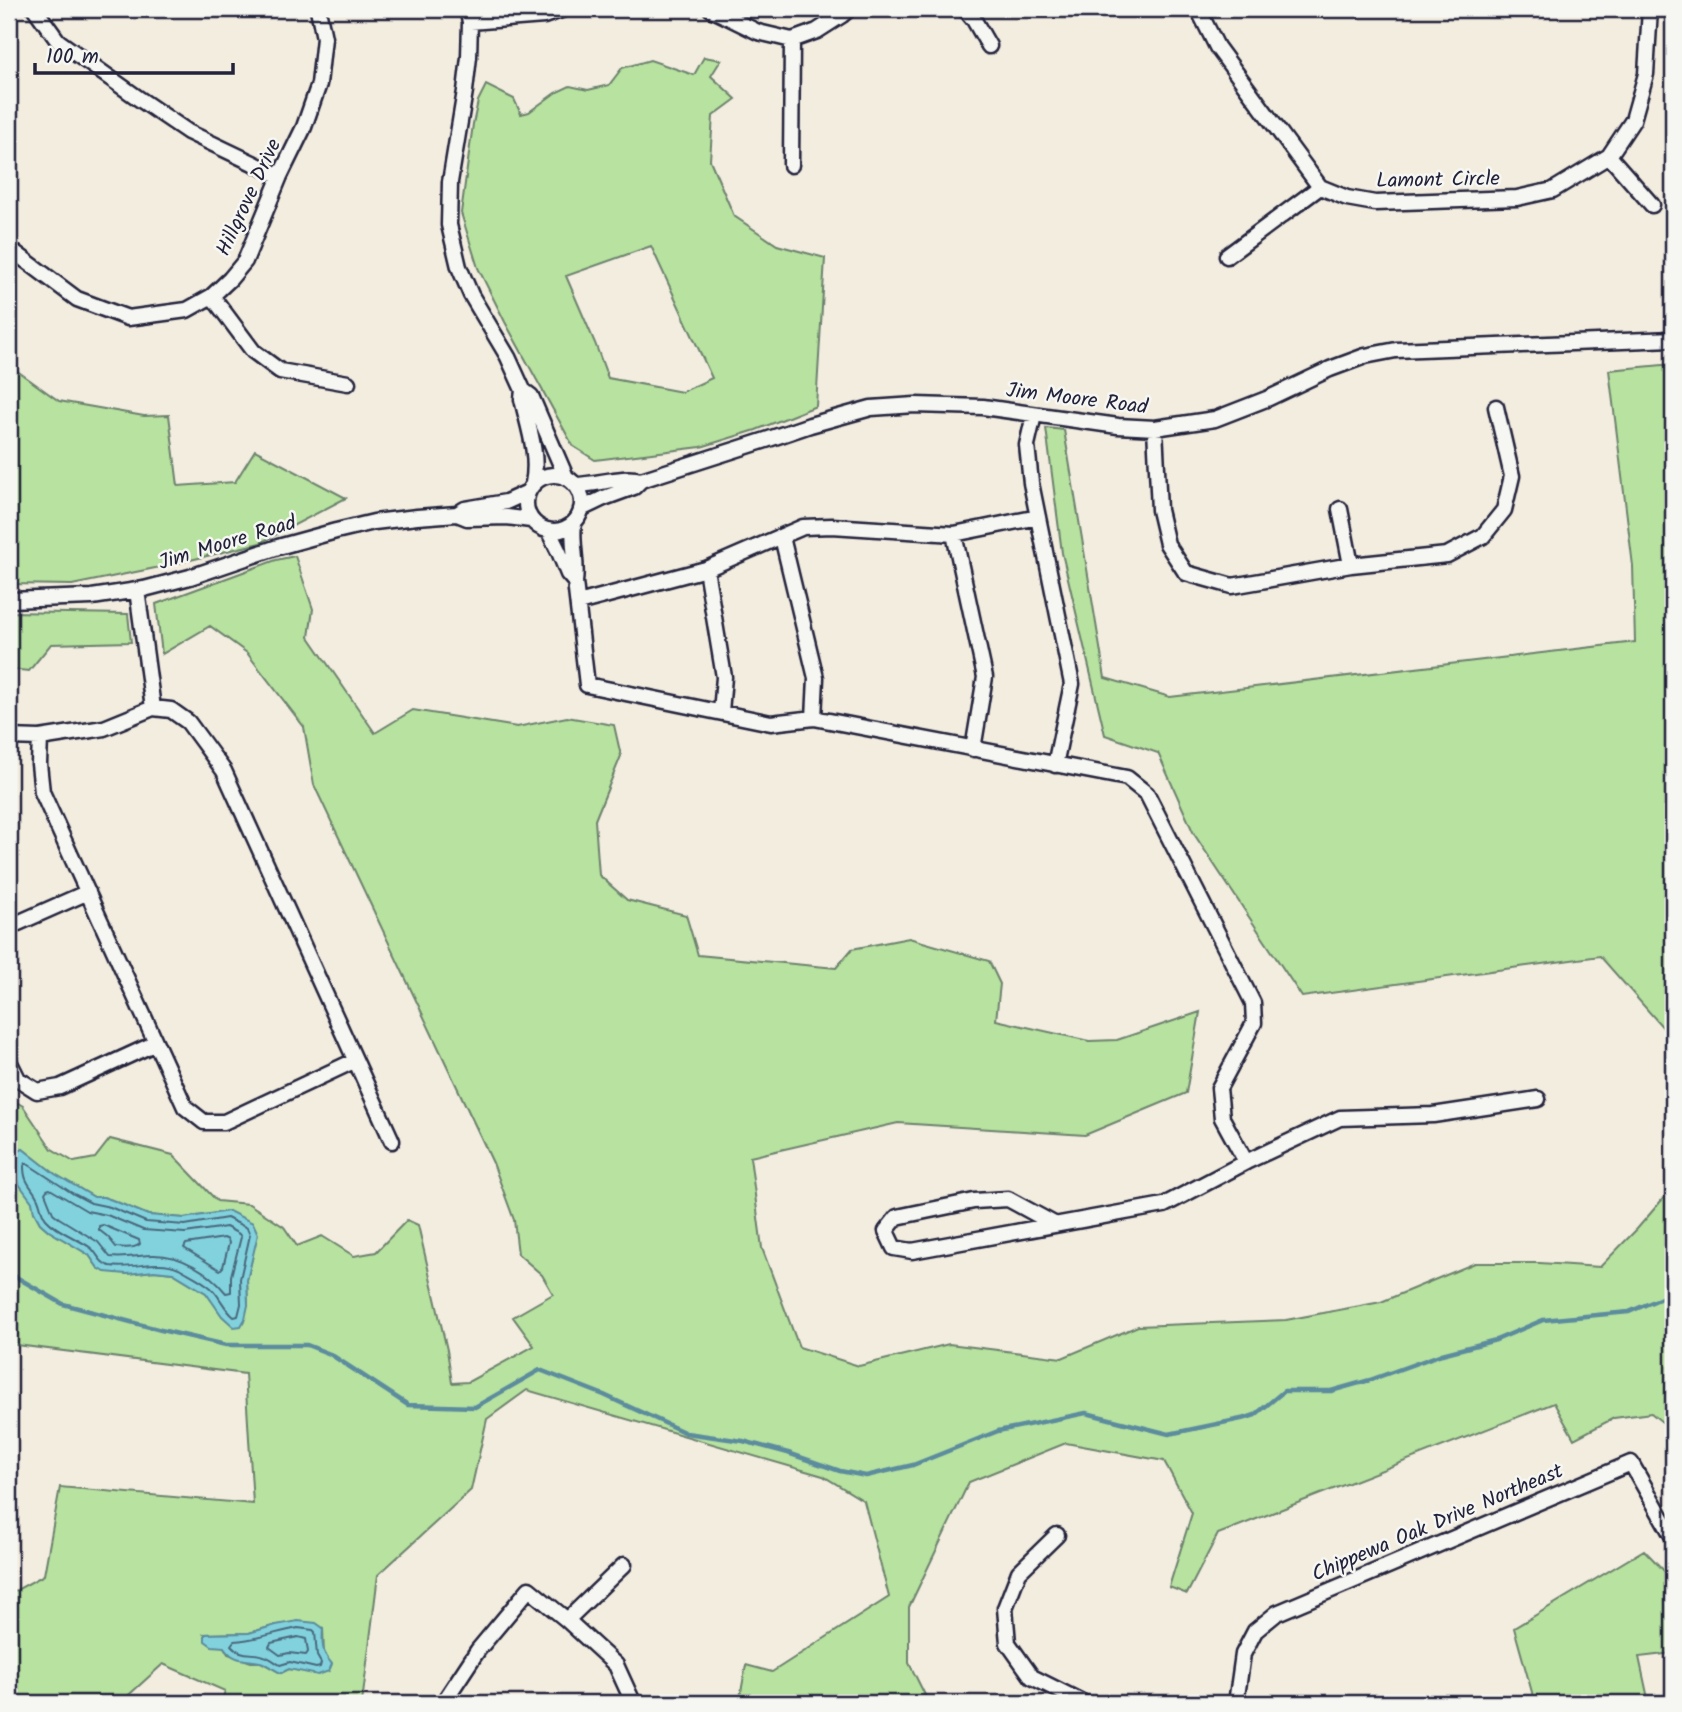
<svg xmlns="http://www.w3.org/2000/svg" width="1682" height="1712" viewBox="0 0 1682 1712" font-family="Kalam,sans-serif">
	<style>
		.green { fill: #b7e29f; stroke: #6c826d; stroke-width: 2; fill-rule: evenodd }
		.water { fill: #82d2de; stroke: #5c8c9d; stroke-width: 2 }
		.lines { fill: none; stroke-linecap: round; stroke-linejoin: round }
		.shore { stroke: #48687c; stroke-width: 2 }
		.stream { stroke: #5c8c9d; stroke-width: 4.5 }
		.minor-casing { stroke: #22223b; stroke-width: 19 }
		.minor { stroke: #f6f6f2; stroke-width: 14 }
		.labels { text-anchor: middle; stroke-width: 5; stroke-linejoin: round; paint-order: stroke }
		.street-label { font-size: 21px; fill: #22223b; stroke: #f6f6f2 }
	</style>
	<rect width="100%" height="100%" fill="#f3ede0"/>
	<filter id="ink" filterUnits="userSpaceOnUse"><feTurbulence type="fractalNoise" baseFrequency=".0143" numOctaves="2"/><feDisplacementMap in="SourceGraphic" scale="14" xChannelSelector="R" yChannelSelector="G"/><feConvolveMatrix kernelMatrix="1 2 1 2 8 2 1 2 1" color-interpolation-filters="sRGB"/></filter>
	<g filter="url(#ink)">
		<path class="green" d="M704,57L721,60L711,76L736,99L713,116L710,160L734,216L777,245L825,258L816,406L756,430L701,447L595,460L573,446L505,322L478,268L461,213L473,124L478,101L486,85L514,99L521,114L529,112L555,93L570,86L588,90L609,85L622,68L650,60L694,75ZM651,246L712,378L682,392L608,378L595,343L566,276Z
			M1673,364V1039L1600,956L1302,997L1194,834L1158,753L1105,735L1062,553L1046,428L1064,430L1105,678L1170,697L1635,642L1633,566L1609,370Z
			M9,365L59,401L144,416L169,415L178,486L235,482L255,450L346,498L260,543L170,565L72,585L9,584Z
			M295,556L313,609L309,637L375,733L413,710L517,727L567,717L614,725L621,756L595,820L599,875L627,900L686,915L698,955L836,968L852,949L909,938L989,961L1000,984L996,1020L1089,1041L1117,1040L1200,1012L1186,1093L1085,1135L898,1123L750,1157L762,1248L799,1347L859,1366L949,1344L1062,1358L1138,1326L1286,1320L1381,1302L1475,1263H1540L1600,1267L1637,1229L1673,1187V1431L1651,1413L1614,1418L1574,1439L1554,1403L1218,1534L1187,1594L1169,1587L1192,1513L1164,1461L1066,1443L969,1482L909,1607V1663L929,1703H739L746,1665L772,1672L889,1597L864,1501L823,1476L527,1390L487,1419L471,1490L378,1575L362,1703H221L225,1691L163,1664L120,1703H9V1594L44,1575L60,1487L253,1504L245,1374L9,1344V1098L23,1106L52,1149L74,1162L95,1158L110,1139L173,1155L217,1201L249,1204L284,1227L297,1246L322,1236L354,1256L376,1252L407,1220L418,1225L447,1350L452,1383L468,1382L534,1346L513,1317L553,1294L542,1275L518,1254L514,1220L493,1163L314,785L304,727L247,653L210,626L162,654L156,604L276,560ZM23,1149L55,1174L94,1197H103L112,1200L148,1215L184,1218L229,1211L253,1255L247,1280L248,1305L212,1301L206,1293L173,1273L154,1271L127,1274L98,1268L89,1255L49,1231L40,1223L34,1212ZM276,1625L323,1628L324,1656L301,1671L289,1669L281,1673L261,1662H251L228,1654L224,1647L205,1634L249,1633Z
			M9,612L128,614L131,642L51,644L29,671L9,669Z
			M1644,1550L1673,1580V1653L1639,1657L1649,1703H1535L1514,1628Z"/>
		<path class="water" d="M23,1149L55,1174L94,1197H103L112,1200L148,1215L184,1218L229,1211L253,1223L258,1234L247,1280L248,1305L245,1319L241,1326L234,1327L222,1316L206,1293L173,1273L154,1271L127,1274L105,1272L98,1268L89,1255L49,1231L40,1223L34,1212L32,1202L19,1184L16,1171L19,1151Z
			M298,1621L316,1623L323,1628C322,1644 321,1651 332,1664L329,1671L318,1675L289,1669L281,1673C274,1670 266,1663 260,1662C244,1659 234,1662 224,1647L212,1646L205,1641V1634L249,1633L276,1625Z"/>
		<g class="lines">
			<path class="shore" d="M26,1163L72,1193L91,1203L110,1207L146,1222L185,1225L227,1218L247,1228L250,1235L240,1279L241,1304L238,1316L234,1317C224,1309 220,1296 211,1288C202,1280 189,1274 179,1268C157,1258 133,1270 110,1266C100,1264 98,1254 91,1248C77,1238 57,1232 46,1219C41,1213 41,1206 38,1199C32,1185 24,1185 24,1166Z
				M47,1190L50,1189L87,1211L107,1215L143,1230L185,1233L226,1227L239,1234L241,1237L231,1276V1292L226,1293C209,1272 182,1255 154,1255C138,1255 127,1259 110,1257L98,1242L59,1218L53,1213L45,1193Z
				M103,1225L139,1240L140,1244C134,1249 123,1248 116,1247L108,1237L99,1230V1226Z
				M224,1238L228,1240L229,1243L223,1267L220,1270L184,1248L186,1244Z
				M298,1628L313,1630L315,1632L317,1656L321,1663L320,1667L316,1668L290,1662L280,1665C275,1662 269,1657 264,1656C251,1651 243,1658 231,1645L234,1641C256,1640 276,1632 298,1628Z
				M298,1637L306,1639L308,1652L306,1655L289,1653L280,1655L269,1647L271,1643Z"/>
			<path class="stream" d="M9,1273L63,1304L161,1330L226,1345H307L330,1354L408,1405L475,1407L540,1370L604,1395L686,1433L743,1441L788,1453L840,1471L866,1476L913,1465L998,1431L1086,1413L1169,1434L1246,1418L1255,1415L1284,1391H1331L1370,1380L1442,1354L1496,1340L1543,1320L1629,1312L1673,1293"/>
			<defs>
				<path id="minor" d="M35,9L58,41L138,98L188,132L280,176
					M467,9L470,22L469,57L465,91L450,182L449,225L459,267L471,295L508,357L523,390L531,396L566,477
					M711,9L758,32L792,40L817,31L842,15L849,9
					M965,9L974,20L989,46
					M1198,9L1217,47L1320,187L1347,198L1375,203L1517,198L1553,190L1609,156L1633,120L1646,74L1650,9
					M470,22L544,16L564,9
					M1609,156L1652,205
					M791,165L792,40
					M9,248L77,299L128,318L187,310L212,296L230,279L245,261L280,176L304,127L319,84L324,38L318,9
					M1227,256L1320,187
					M212,296L253,351L280,371L348,383
					M523,390L522,399C528,426 539,455 533,483
					M1034,415L1027,445L1031,483L1072,684L1055,765
					M1155,428L1159,510L1167,544L1186,573L1232,586L1351,565L1447,555L1483,536L1504,510L1512,476L1496,407
					M526 503a28 28 0 1 1 56 0a28 28 0 1 1-56 0Z
					M575,485C597,485 622,475 641,480L766,440L810,425L871,408L915,405L983,407L1118,426L1155,428L1215,419L1269,398L1330,369L1365,356L1396,350L1673,339
					M581,509L604,498L634,487L641,480
					M1340,509L1351,565
					M457,514L465,509L506,502L528,492
					M574,523C571,543 578,563 575,582L587,685L771,723L814,718L1127,778L1147,794L1253,1003L1254,1023L1219,1088L1222,1118L1246,1162
					M548,530L559,552L568,574L575,582
					M954,534L985,677L973,749
					M782,537L816,678L814,718
					M706,569L724,677L721,712
					M137,590L153,708
					M9,600L92,597L144,589L190,577L278,547L336,531L374,522L417,517L457,514L467,518L507,517L531,520
					M578,603L706,569L803,527L832,526L954,534L1038,517
					M9,737L40,738L104,728L153,708L171,710L188,722L224,771L392,1141
					M40,738L39,764L42,792L185,1107L204,1122H224L354,1061
					M9,927L88,892
					M9,1061L18,1079L37,1091L60,1087L156,1043
					M1054,1224L1008,1199L974,1201L897,1217L886,1231L894,1248L912,1251L1164,1205L1246,1162L1340,1118L1433,1115L1538,1099
					M1057,1535L1019,1572L1005,1608L1008,1643L1032,1677L1084,1703
					M567,1620L624,1565
					M443,1703L478,1650L529,1589L567,1620L616,1665L632,1700L631,1703
					M1236,1703L1243,1654L1255,1631L1277,1613L1631,1463L1673,1537"/>
			</defs>
			<use href="#minor" class="minor-casing"/>
			<use href="#minor" class="minor"/>
		</g>
	</g>
	<g class="labels">
		<g class="street-label">
			<text transform="translate(1438 179) rotate(-1)" y="7">Lamont Circle</text>
			<text transform="translate(248 197) rotate(-65)" y="7">Hillgrove Drive</text>
			<text transform="translate(1077 398) rotate(7)" y="7">Jim Moore Road</text>
			<text transform="translate(227 542) rotate(-17)" y="7">Jim Moore Road</text>
			<text transform="translate(1437 1522) rotate(-23)" y="7">Chippewa Oak Drive Northeast</text>
		</g>
	</g>
	<rect width="1682" height="1712" fill="none" stroke="#f6f6f2" stroke-width="35"/>
	<rect x="18" y="18" width="1647" height="1677" fill="none" stroke="#22223b" stroke-width="2.5" filter="url(#ink)"/>
	<path d="M35 63v10h198v-10" fill="none" stroke="#22223b" stroke-width="3.5"/>
	<text x="46" y="63" font-size="21" fill="#22223b" stroke="#f6f6f2" stroke-width="5" paint-order="stroke">100 m</text>
</svg>
